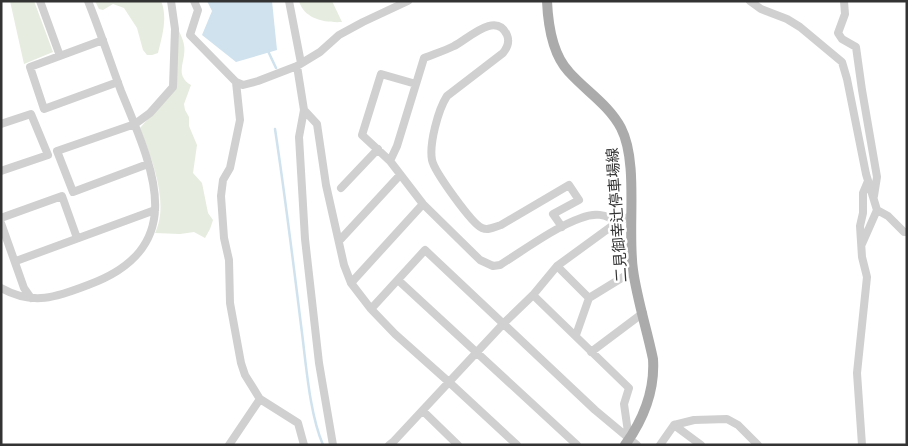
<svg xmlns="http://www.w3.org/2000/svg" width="908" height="446" viewBox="0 0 908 446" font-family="Commissioner,'Noto Sans JP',sans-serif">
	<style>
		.green { fill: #e6ecdf }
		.water { fill: #cfe2ee }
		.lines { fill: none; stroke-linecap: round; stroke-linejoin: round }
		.stream { stroke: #cfe2ee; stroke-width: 2.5 }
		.minor { stroke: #d0d0d0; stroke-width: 8 }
		.major { stroke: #ababab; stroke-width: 10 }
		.labels { text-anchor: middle; stroke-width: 5; stroke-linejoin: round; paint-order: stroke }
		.street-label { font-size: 15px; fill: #333; stroke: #fff }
	</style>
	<rect width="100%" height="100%" fill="#fff"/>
	<path class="green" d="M10,1H34L53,52L24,64Z
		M95,1H161C168,17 162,37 158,53L152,55H147L143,50L137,28L124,8L113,4L103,10L99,9Z
		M299,1H332L342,22C325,23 304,19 299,1Z
		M177,26C179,32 183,38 184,45C187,61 173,74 191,85L184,104L185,110L189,117V126L197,145L193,173L202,183L208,213L213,220L210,229L205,238L194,232L180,234L155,233C170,203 151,157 140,128L175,88Z"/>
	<path class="water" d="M207,1H272L277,50L236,62L202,35L212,11Z"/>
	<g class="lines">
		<path class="stream" d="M268,51L276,68
			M275,129C285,195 293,260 301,325C306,362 309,412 323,445"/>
		<path class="minor" d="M40,1L60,56
			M194,1L198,10L190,35L236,82L243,85L258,81L297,66L320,52L339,35L363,22L408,1
			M289,1L301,63
			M750,1L761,9L787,19L800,27L842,62L847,79L866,174L877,210L888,216L904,232H907
			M844,1L845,14L838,33L842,39L856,47L862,90L877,177L874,196
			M103,40L30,67L44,109L118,82
			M297,66L304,110L299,137L305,239L319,363L333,445
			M236,82L240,120L230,168L223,180L221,196L224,238L229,260L230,303L241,363L245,375L260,399L298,423L304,445
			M416,84L381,74L362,135L390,161L423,204L480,260L493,266L500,265C524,250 555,227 581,218C593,213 607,213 616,223
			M304,110L317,124L326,185L344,265L351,283L371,309
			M1,124L31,114L48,155L1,171
			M390,161L397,146L424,58C434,54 444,51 454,46C467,40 496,10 507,35C510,42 507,48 503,53L447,96C438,110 429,144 432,160C434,171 472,224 482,228C489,231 494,227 501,225L569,185L579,200L553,214L562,227
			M148,164L73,192L57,151L135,124L150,113L173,87L175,29L171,1
			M341,188L378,149
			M1,218L62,196L77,238
			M1,223L24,288L31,298
			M339,241L400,175
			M862,244L877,210
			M16,261L155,210
			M557,266L589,298
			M398,280L577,445
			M351,283L423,204
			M1,288C33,306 57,297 88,285C192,247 152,167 121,91C110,61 100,31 88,1
			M533,295L629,388L624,404L629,439
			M576,335L589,298L633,271
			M591,352L643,313
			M423,411L458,445
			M674,425L701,445
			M229,445L260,399
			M389,445L394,441L504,323L533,295L557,266L616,223L630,216
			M517,445L450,383L395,334L371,309L425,250L595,410L637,445
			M660,445L674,425L694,420L727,419L738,425L758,445
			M862,445L857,373L867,277L862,257L860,226L863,213V193L868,181"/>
		<path class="major" d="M547,1C548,24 553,55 569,72C586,91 609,105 621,128C639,163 627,229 633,270C637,299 647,330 653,359C655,390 643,420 625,445"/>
	</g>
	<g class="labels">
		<g class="street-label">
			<text transform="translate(617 215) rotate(-94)" y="5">二見御幸辻停車場線</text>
		</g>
	</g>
	<rect width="908" height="446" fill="none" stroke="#333333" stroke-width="5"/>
</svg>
